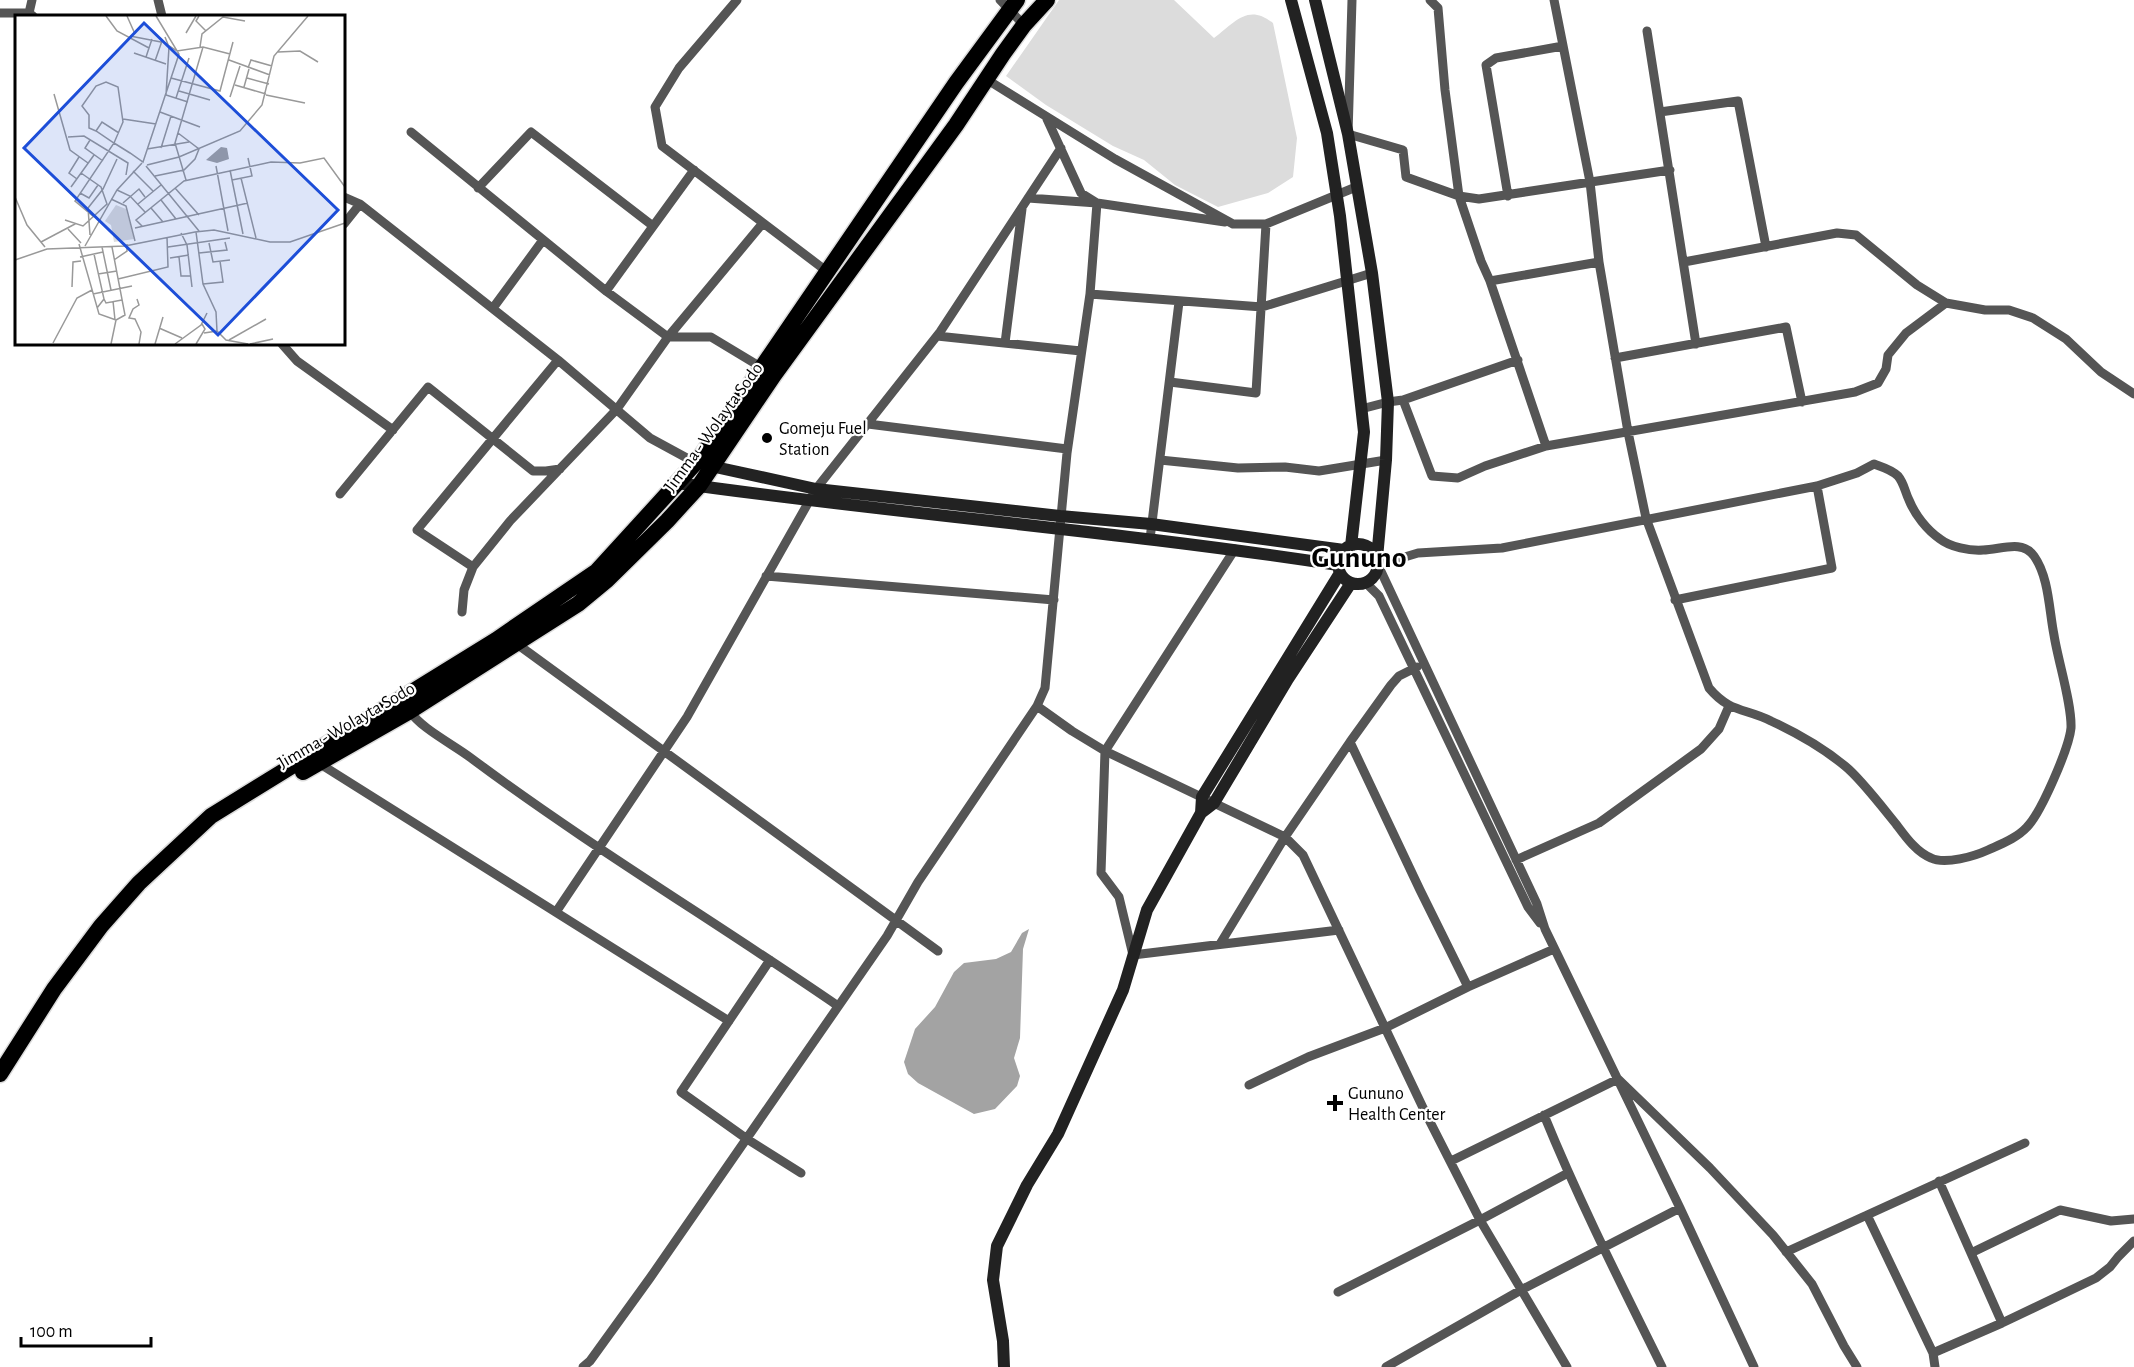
<svg xmlns="http://www.w3.org/2000/svg" width="2134" height="1367" viewBox="0 0 2134 1367" font-family="'Alegreya Sans',sans-serif">
	<style>
		.green { fill: #dcdcdc }
		.water { fill: #a3a3a3 }
		.lines { fill: none; stroke-linecap: round; stroke-linejoin: round }
		.highway-casing { stroke: #dbdbdb; stroke-width: 19 }
		.street { stroke: #555; stroke-width: 9 }
		.secondary { stroke: #222; stroke-width: 12 }
		.highway { stroke: #000; stroke-width: 16 }
		.poi-dot { fill: #000; stroke: #fff; stroke-width: 2 }
		.labels { text-anchor: middle; stroke-width: 4.5; stroke-linejoin: round; paint-order: stroke }
		.street-label { font-size: 18px; fill: #000; stroke: #fff }
		.poi-label { font-size: 18px; fill: #000; stroke: #fff; text-anchor: start }
		.town-label { font-size: 30px; font-weight: bold; fill: #000; stroke: #fff }
		.inset-road { fill: none; stroke: #999; stroke-width: 1.5 }
		.view { fill: #1d4ed8; fill-opacity: 0.15; stroke: #1d4ed8; stroke-width: 3 }
		.inset-edge { fill: none; stroke: #000; stroke-width: 3 }
	</style>
	<rect width="100%" height="100%" fill="#fff"/>
	<path class="green" d="M1059,0H1174L1214,38C1235,22 1248,3 1273,23L1297,138L1293,177L1268,193L1218,207L1175,185L1144,160L1113,146L1046,105L1006,76Z"/>
	<path class="water" d="M1029,929L1023,949L1020,1038L1014,1058L1020,1076L1017,1086L995,1109L974,1114L918,1083L908,1074L904,1062L915,1029L935,1007L954,972L964,963L996,959L1011,952L1022,933Z"/>
	<g class="lines">
		<defs>
			<path id="highway" d="M303,772L410,711L578,604L607,580L667,521L699,486L774,375L956,125L1003,54L1024,25L1047,0
				M0,1074L54,989L101,926L139,883L211,816L496,640L597,571L700,458L956,83L1017,0"/>
		</defs>
		<use href="#highway" class="highway-casing"/>
		<path class="street" d="M32,0L29,13L33,16
			M158,0L162,16
			M737,0L679,68L655,107L662,146L829,273
			M1000,0L1024,25
			M1352,0L1348,134L1403,150L1406,177L1459,196L1479,199L1670,170
			M1430,0L1438,8L1445,90L1459,196L1481,261L1490,281L1546,446
			M1554,0L1590,182L1599,262L1628,432L1646,518L1709,688C1730,713 1745,708 1771,721C1797,733 1823,748 1845,766C1860,778 1883,808 1896,824C1905,836 1916,852 1931,858C1945,865 1975,856 1988,850C2001,844 2017,838 2027,827C2041,813 2069,748 2071,728C2072,704 2058,661 2054,635C2049,610 2049,577 2034,556C2022,539 2000,550 1983,550C1970,551 1950,547 1940,539C1927,530 1915,515 1909,500C1905,492 1904,483 1898,476C1891,469 1882,467 1874,464L1857,473L1817,486L1502,548L1418,553L1378,565L1537,904L1545,929L1680,1208L1754,1367
			M0,13H29
			M1647,31L1696,344
			M986,79L1115,159L1233,224H1266L1356,187
			M1660,112L1738,101L1766,247
			M1047,119L1081,193L1097,203L1225,222
			M411,132L606,291L668,337H711L764,369
			M478,188L531,132L653,226
			M1508,196L1486,65L1496,58L1563,46
			M344,197L360,204L558,360L650,438L696,463
			M344,224L360,204
			M1684,262L1837,233L1856,235L1917,285L1946,303L1985,310H2009L2033,318L2066,339L2101,372L2134,394
			M1490,281L1599,262
			M606,291L694,170
			M1090,294L1262,307L1372,273
			M493,308L543,240
			M937,336L1081,351
			M1005,343L1022,209
			M282,344L297,361L393,430
			M1615,358L1786,327L1802,402
			M1170,382L1256,393L1266,224
			M1403,400L1432,476L1458,478L1485,466L1546,446L1855,392L1878,383L1886,369L1888,355L1906,333L1946,303
			M1361,409L1388,402L1403,400L1518,360
			M868,424L1067,449
			M1160,460L1238,468L1285,467L1319,471L1386,460
			M340,494L428,387L533,471H546L560,469
			M1150,539L1179,302
			M1235,549L1105,751L1101,873L1119,897L1133,955L1339,930
			M473,567L417,530L558,360
			M766,576L1054,600
			M1366,583L1379,596L1528,907L1540,923
			M1675,600L1832,568L1817,486
			M462,612L464,590L473,567L510,521L617,409L668,337L763,223
			M517,644L938,951
			M1037,706L1072,731L1105,751L1285,837L1303,855L1425,1112L1480,1220L1567,1367
			M410,711C419,727 454,745 471,758C589,846 716,922 838,1006
			M1350,742L1420,890L1468,987
			M317,762L729,1021
			M1516,860L1599,823L1701,749L1719,729L1729,706
			M556,912L687,717L816,489L940,332L1061,148
			M1220,944L1285,837L1350,742L1391,685L1399,676L1417,667
			M770,960L681,1092L747,1139L801,1173
			M1249,1085L1308,1057L1385,1028L1468,987L1554,949
			M1544,1115C1579,1201 1621,1284 1662,1367
			M1451,1161L1618,1079L1710,1168L1773,1235L1812,1284L1844,1346L1857,1367
			M1939,1181L2002,1323
			M1867,1215L1933,1353L1935,1367
			M1786,1252L2025,1143
			M1971,1253L2060,1210L2111,1221L2134,1219
			M1338,1292L1480,1220L1568,1173
			M1933,1353L2002,1323L2096,1278L2110,1267L2118,1257L2134,1241
			M583,1367L590,1361L650,1278L887,936L918,882L1037,706L1045,688L1067,453L1090,294L1097,203L1028,198
			M1386,1367L1521,1290L1680,1208"/>
		<path class="secondary" d="M1291,0L1327,133L1340,216L1364,432L1351,546
			M1315,0L1348,134L1372,273L1388,402L1386,460L1377,558
			M706,465L816,489L1060,516L1151,524L1344,550
			M677,483C897,514 1118,531 1338,565
			M1338 564a20 20 0 1 1 40 0a20 20 0 1 1-40 0Z
			M1201,813L1214,803L1288,679L1351,583
			M1004,1367L1003,1341L993,1280L997,1246L1027,1185L1058,1134L1123,990L1147,910L1201,813L1202,797L1340,573"/>
		<use href="#highway" class="highway"/>
	</g>
	<g class="poi-dot">
		<circle cx="767" cy="438" r="6"/>
		<path d="M1332 1094h6v6h6v6h-6v6h-6v-6h-6v-6h6z"/>
	</g>
	<g class="labels">
		<g class="street-label">
			<text transform="translate(713 427) rotate(-54)" y="6">Jimma - Wolayta Sodo</text>
			<text transform="translate(346 725) rotate(-30)" y="6">Jimma - Wolayta Sodo</text>
		</g>
		<g class="poi-label">
			<text x="779" y="434">Gomeju Fuel<tspan x="779" dy="21">Station</tspan></text>
			<text x="1348" y="1099">Gununo<tspan x="1348" dy="21">Health Center</tspan></text>
		</g>
		<g class="town-label">
			<text x="1359" y="567">Gununo</text>
		</g>
	</g>
	<g transform="translate(15 15)">
		<rect width="330" height="330" fill="#fff"/>
		<path d="M101,190L111,194L119,224L99,227L96,210L90,206Z" fill="#dcdcdc"/>
		<path d="M206,132L212,133L214,144L202,148L191,145Z" fill="#a3a3a3"/>
		<path class="inset-road" d="M91,1L102,16L134,33M112,1L120,19M184,1L181,6L191,16M171,18L181,1M115,21L146,27M150,22L154,32L151,80L173,87M153,30L162,36L188,32L215,39M185,32L187,19L208,2L230,6M263,37L285,36L303,47M119,38L151,49M131,42L137,24M214,45L255,60M140,46L147,26M233,53L236,45L257,51M156,63L205,76L218,27M232,63L254,69M220,70L251,79M229,72L234,54M164,76L195,85M39,79L55,135L73,148M251,80L290,88M215,82L225,51M161,83L174,43M145,97L185,112M108,104L141,109M81,116L87,107L104,118M53,122L69,121L113,148L111,160M75,125L70,133L88,146M146,133L156,101M132,134L174,127M132,150L164,142L225,116L247,90L259,41L293,1M131,151L184,216M201,151L213,216M215,155L228,219M118,156L138,176M140,161L169,155L180,144L184,134L163,118M226,163L241,223M62,164L54,158L64,142M171,165L160,128L188,32M217,165L237,161L233,143M56,172L79,140M160,173L184,200M102,175L115,181L130,197M65,178L74,183L83,170M0,182L12,210L30,232M96,184L111,191L120,226M146,185L161,204M108,188L124,174L130,182M123,189L146,170M136,193L148,207M79,202L60,186L99,128L108,107L103,72L91,67L81,71L67,91L74,100V113L81,116L99,128L115,138L128,147L164,39L141,1M50,205L68,211L92,189L86,172L66,158M127,211L121,205L169,166L256,147L285,148L309,143L330,172M120,213L233,188M53,214L66,228M181,217L188,269L201,297L202,316L189,318M166,218L172,230L177,272M75,220L73,193L88,174L102,144M26,227L60,209M194,228L198,247L215,245M64,229L84,299L101,305M70,231L102,175L127,148M87,232L96,275M153,232L215,223M184,238L212,235L210,227M79,239L89,284L82,293M65,242L88,237M164,242L166,261H176M155,243L174,240M0,245L32,234L110,231L180,217L199,215L255,227H275L330,208M99,245L112,236V229M83,259L102,256M103,264L153,252L152,222M188,269L208,267L205,246M57,272L58,247L66,246M78,279L117,271M89,284L91,288L107,285M122,284L124,290L118,294L114,303L120,304L126,317L124,329M98,286L100,305M144,313L167,323M202,316L211,325L233,329M214,325L251,304M38,328L62,283L77,275M96,329L101,305L110,300L97,232M140,329L148,302M160,329L186,310L192,298M181,329L190,314L187,309M235,329L258,324"/>
		<path class="view" d="M129,8L323,195L203,320L9,133Z"/>
		<rect width="330" height="330" class="inset-edge"/>
	</g>
	<path d="M21 1337v9h130v-9" fill="none" stroke="#000000" stroke-width="3"/>
	<text x="30" y="1337" font-size="18" fill="#000000" stroke="#ffffff" stroke-width="4.5" paint-order="stroke">100 m</text>
</svg>
